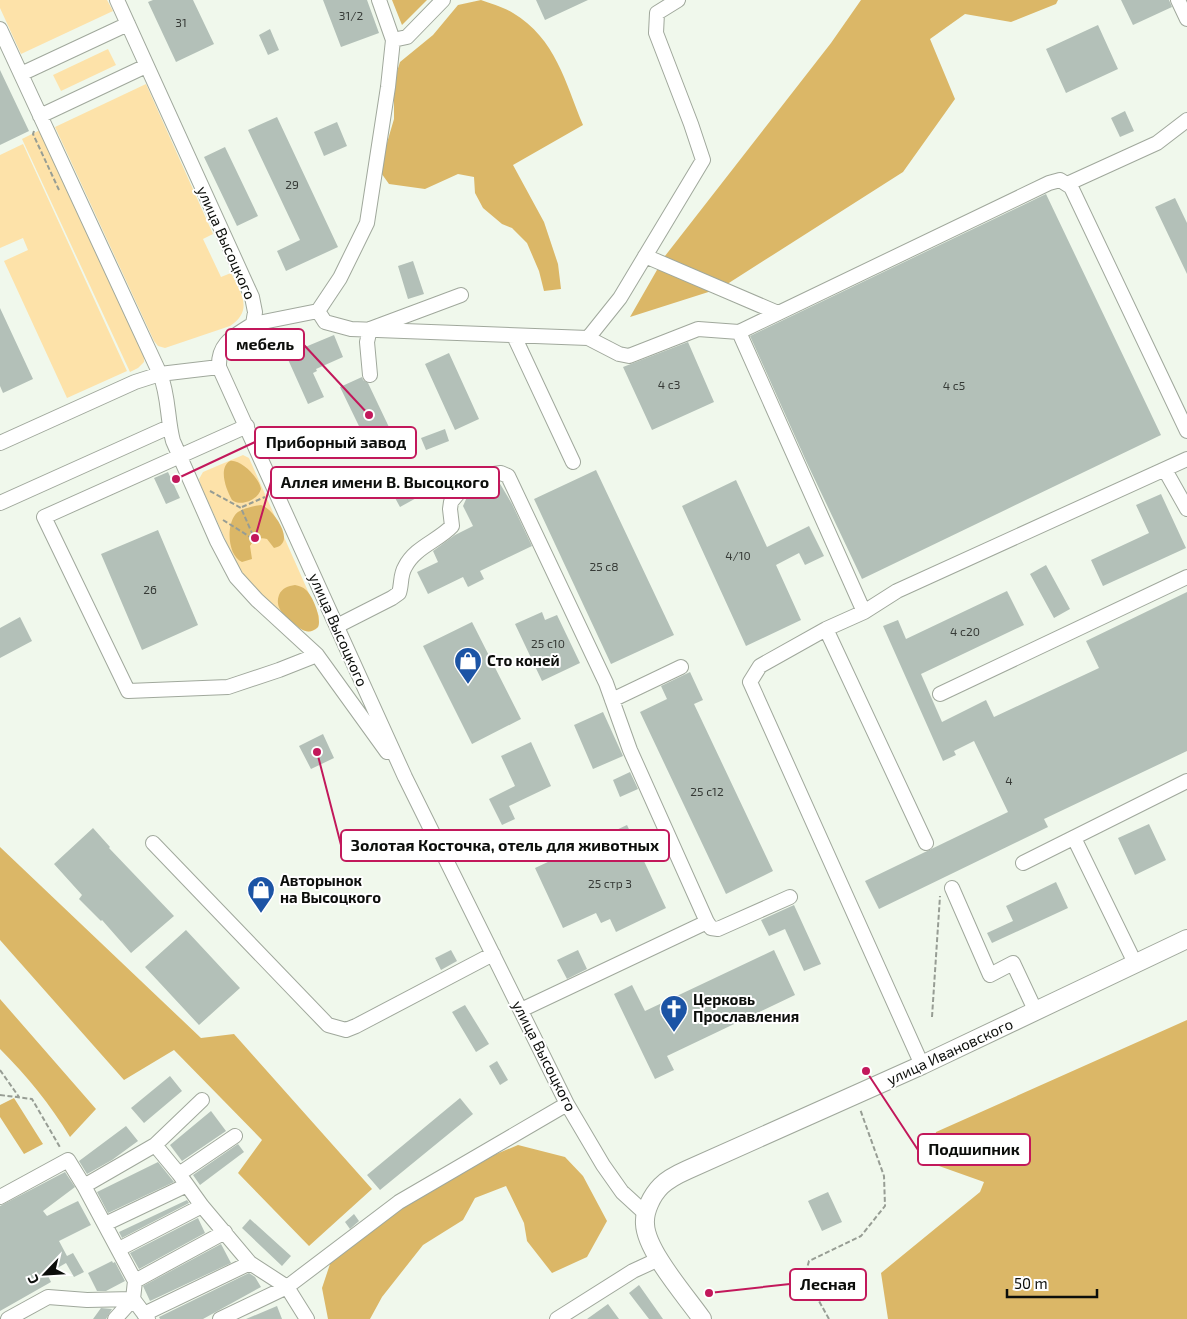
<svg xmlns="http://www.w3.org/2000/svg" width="1187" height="1319" viewBox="0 0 1187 1319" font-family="'Exo 2',sans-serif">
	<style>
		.green { fill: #fde2a9 }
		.forest { fill: #dbb767 }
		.building { fill: #b3c0b8 }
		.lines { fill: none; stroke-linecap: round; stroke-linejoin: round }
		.minor-casing { stroke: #a0a89c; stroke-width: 16 }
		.major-casing { stroke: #a0a89c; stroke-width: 20 }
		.path { stroke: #979d94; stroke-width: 2; stroke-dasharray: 5 2.5; stroke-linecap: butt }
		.minor { stroke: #fff; stroke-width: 14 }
		.major { stroke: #fff; stroke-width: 18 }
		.labels { text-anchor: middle; stroke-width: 4; stroke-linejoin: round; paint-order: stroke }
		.number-label { font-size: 12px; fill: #363a36 }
		.street-label { font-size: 15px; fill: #0c0e0b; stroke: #fff }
		.poi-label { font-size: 15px; font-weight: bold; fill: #0c0e0b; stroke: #fff; text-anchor: start }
		.leader { fill: none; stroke: #c2185b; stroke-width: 2 }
		.callout-dot { fill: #c2185b; stroke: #fff; stroke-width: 2 }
		.callout { fill: #fff; stroke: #c2185b; stroke-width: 2 }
		.callout-label { font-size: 16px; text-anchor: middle; font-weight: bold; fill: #0c0e0b }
	</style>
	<rect width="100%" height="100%" fill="#f0f8ec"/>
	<path class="green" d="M0,0H107L113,11L21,54L0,8Z
		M108,49L116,65L61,91L53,75Z
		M146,84L213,234L203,239L221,277L231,273C241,293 254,310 230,326L165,348L158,346L154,341L55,127Z
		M40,130L144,353V362L138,368L130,372L22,139Z
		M23,144L127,371L67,398L4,261L28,250L23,238L0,248V155Z
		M243,455L249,458L319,616L318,627C313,632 307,633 301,629L262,595L245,577L235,561L201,486L199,479L203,472Z"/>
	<path class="forest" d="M392,0H427L402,25Z
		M481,0C491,4 504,7 513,13C556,39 565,82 583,125L513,165L544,222L558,264L561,289L544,291L539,271L527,243L512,228L502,224L483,208L475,193L474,177L458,174L425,189L389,184L379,170L394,119V81L400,62L433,35L458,5Z
		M861,0H1058L1056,4L1011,22L965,14L930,39L955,99L903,172L721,288L630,317L665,256L831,43Z
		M230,461C241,459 260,479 261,489C258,500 241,507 232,500C226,489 218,468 230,461Z
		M261,505C273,508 298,544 274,548L267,539C260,537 254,539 250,546L252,559L242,562C228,556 226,527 235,515C239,509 254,506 261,505Z
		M295,585C299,586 303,587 306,590C313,596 322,619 318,627C313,632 307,633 301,629C291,621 273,611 279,595C282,588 288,586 295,585Z
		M0,847L201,1038L234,1034L372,1189L309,1246L238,1173L262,1140L174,1050L124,1080L0,940Z
		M0,999L96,1109L70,1137C50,1104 27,1076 0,1049Z
		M1187,1020V1319H888L881,1273L980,1192L984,1182L939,1166L933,1149L936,1132Z
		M14,1098L43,1144L24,1154L0,1117V1105Z
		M518,1145L565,1157L583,1176L607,1221L587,1257L552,1273L527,1241L524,1223L506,1186L475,1198L463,1220L423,1245L382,1297L370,1319H328L322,1288L332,1258L391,1216L458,1170Z"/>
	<path class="building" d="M153,0H193L214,44L176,62L148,2Z
		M323,0H367L379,33L341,47Z
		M536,0H588L545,20Z
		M1121,0H1169L1172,7L1133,25Z
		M1098,25L1118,69L1066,93L1046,49Z
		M270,29L279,50L268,55L259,35Z
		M0,70L29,131L0,145Z
		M1125,111L1134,131L1120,137L1111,118Z
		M277,117L338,247L286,271L277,251L300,240L248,130Z
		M337,122L347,146L324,156L314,132Z
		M225,147L258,216L237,226L204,157Z
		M1046,194L1161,435L862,579L807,463L750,336Z
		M1175,198L1187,223V274L1155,207Z
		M413,261L424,294L408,299L398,266Z
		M0,308L33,379L3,393L0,386Z
		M334,335L343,357L316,369L317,371L313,373L324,397L308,404L286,355Z
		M688,342L714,402L652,430L623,367Z
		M449,353L479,419L455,430L425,364Z
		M362,377L363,380L368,383L397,444L373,455L340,387Z
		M445,429L449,441L426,450L421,438Z
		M596,470L674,635L611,664L534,499Z
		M168,472L180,498L166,504L154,478Z
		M409,474L420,496L400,507L388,485Z
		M736,480L767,547L809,526L824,556L805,565L799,553L776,565L801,620L746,646L682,506Z
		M497,482H499L512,504L532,546L480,571L484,579L468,587L463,577L428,594L417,572L438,562L433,551L455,535L473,526L463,506L467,497Z
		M1161,494L1186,548L1103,586L1091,560L1149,533L1136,505Z
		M158,530L198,625L142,650L101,554Z
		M1046,565L1070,609L1054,618L1030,574Z
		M1007,591L1024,625L921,674L942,722L986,700L994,717L1099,668L1086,641L1187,592V751L1044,819L1048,827L879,909L865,881L1008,812L974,741L954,751L956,755L943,761L883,626L898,620L906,639Z
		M542,612L545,620L557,615L580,663L542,681L515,624Z
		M20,617L32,641L0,658V628Z
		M472,622L521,719L472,744L423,646Z
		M690,672L703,700L694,704L773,871L726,894L640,712L667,699L661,686Z
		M603,712L623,756L593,769L574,725Z
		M323,734L334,758L311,769L299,746Z
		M531,742L551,786L509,806L515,819L502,825L489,799L515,786L501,756Z
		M630,772L638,789L620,797L613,780Z
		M1149,824L1166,860L1135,875L1118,838Z
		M627,825L666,908L616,932L610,919L601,923L596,913L563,928L535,868Z
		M93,828L110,847L109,848L174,916L131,953L102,920L101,921L79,899L82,895L54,864Z
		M1056,882L1068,908L992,943L987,933L1013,921L1006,906Z
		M794,905L821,964L804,971L785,929L769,936L761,920Z
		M186,930L240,988L199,1025L145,967Z
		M451,950L457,961L441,970L435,958Z
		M578,950L587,969L567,979L557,960Z
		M774,950L795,995L667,1056L674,1070L655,1079L614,994L632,985L645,1011Z
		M465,1005L489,1044L476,1052L452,1012Z
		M497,1061L508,1080L500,1085L489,1066Z
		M170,1076L182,1091L144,1123L131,1108Z
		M460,1098L473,1114L380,1190L367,1175Z
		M211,1111L226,1131L182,1161L170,1145Z
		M126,1126L138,1141L112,1160L87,1174L79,1161Z
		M238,1144L244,1152L200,1185L193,1175Z
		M158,1162L174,1182L108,1213L97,1192Z
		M65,1172L75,1187L43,1211L47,1216L78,1201L91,1225L59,1241L67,1256L73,1253L84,1272L74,1277L66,1263L47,1274L51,1282L0,1311V1206Z
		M828,1192L842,1222L822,1231L808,1201Z
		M187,1200L189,1203L122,1238L119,1232Z
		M354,1214L359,1221L350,1229L345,1222Z
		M198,1218L205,1233L139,1269L130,1253Z
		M250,1219L291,1256L282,1266L242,1228Z
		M221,1244L231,1263L150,1301L143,1286Z
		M112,1261L113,1263L115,1262L125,1281L106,1291H97L88,1273Z
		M249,1273L255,1277L261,1287L203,1319H160L159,1317Z
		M639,1285L663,1319H649L629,1293Z
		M608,1304L619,1319H587Z
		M277,1306L282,1319H246Z
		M101,1308L112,1309L106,1319H93Z"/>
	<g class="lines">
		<defs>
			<path id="minor" d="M117,0L252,297L255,312L253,324C235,336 218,342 219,367L405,777L567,1104L603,1165L622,1192L646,1214
				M1178,0L1187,19
				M0,29L160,374C169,396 167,419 173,441L217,541L236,577L257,600L317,655L387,752
				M393,40L407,37L443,0
				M21,74L128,24
				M40,116L146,66
				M1067,184L1157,143L1187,120
				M645,256L778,313
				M318,311L340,278L367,223L388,87L393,40L379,0
				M253,324L318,311L325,322L351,329L588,338L620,298L703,160L691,124L656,33L657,13L678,0
				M739,332L864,612
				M514,336L573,462
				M588,338L619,354L629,356L698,329L739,332L1049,183L1060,180L1071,187L1187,431
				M370,375L367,342L370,329L461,295
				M247,426L44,517L128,691L228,687L279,670L317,655
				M0,443L135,382L160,374L219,367
				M1165,470L1187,509
				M0,503L169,427
				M337,626L392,598L399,593C402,584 400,575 405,567C415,547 438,541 452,526L450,509L451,502L461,490L494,474L501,473L508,476L606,683L630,750L707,922L521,1010
				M826,629L926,843
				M940,694L1187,577
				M612,700L681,667
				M1074,838L1135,963
				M153,843L328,1025L346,1030L356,1026L493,954
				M1023,863L1187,781
				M952,888L990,975L1013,963L1036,1012
				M707,922L711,928L718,929L790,897
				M922,1065L750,682L760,666L826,629L864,612L897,591L1187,459
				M235,1136L179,1174L202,1206L250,1263L287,1287L307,1319
				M155,1145L179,1174
				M84,1186L155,1145L202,1100
				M0,1197L68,1160L84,1186L135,1281L133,1299L148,1319
				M105,1224L187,1185
				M119,1249L202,1206
				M135,1281L225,1232
				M144,1314L250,1263
				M8,1319L48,1297L87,1300L133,1299L115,1319
				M220,1319L287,1287L399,1202L567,1104
				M557,1319L633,1271L659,1259"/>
			<path id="major" d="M702,1319C686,1296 646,1251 645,1224C644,1211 652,1195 661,1186C668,1179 678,1174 687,1170L922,1065L1187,939"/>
		</defs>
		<use href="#minor" class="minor-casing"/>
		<use href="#major" class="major-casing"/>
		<path class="path" d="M34,131L33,134L59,190
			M210,491L241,508L255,540
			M242,507L265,497
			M223,520L255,540
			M932,1017L940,896
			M0,1070L19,1097
			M0,1095L32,1099L61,1149
			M829,1319L805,1276L809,1261L861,1236L885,1206L884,1176L860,1109"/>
		<use href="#minor" class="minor"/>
		<use href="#major" class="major"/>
	</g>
	<defs>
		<symbol id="shop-pin" viewBox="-11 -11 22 30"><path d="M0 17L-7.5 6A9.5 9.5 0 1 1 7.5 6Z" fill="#1c54a5" stroke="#fff"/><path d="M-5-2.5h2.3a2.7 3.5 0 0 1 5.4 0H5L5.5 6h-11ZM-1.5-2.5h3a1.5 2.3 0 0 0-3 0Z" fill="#fff"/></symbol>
		<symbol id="church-pin" viewBox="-11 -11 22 30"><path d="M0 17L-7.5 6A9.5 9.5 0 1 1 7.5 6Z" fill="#1c54a5" stroke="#fff"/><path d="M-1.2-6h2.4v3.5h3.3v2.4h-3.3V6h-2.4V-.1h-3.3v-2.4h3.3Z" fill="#fff"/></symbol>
	</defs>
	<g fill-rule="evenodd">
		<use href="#shop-pin" x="452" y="645" width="32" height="43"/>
		<use href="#shop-pin" x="245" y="874" width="32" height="43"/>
		<use href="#church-pin" x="658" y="993" width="32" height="43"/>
	</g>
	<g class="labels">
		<g class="number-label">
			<text x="351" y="20">31/2</text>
			<text x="181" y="27">31</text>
			<text x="292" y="189">29</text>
			<text x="669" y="389">4 с3</text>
			<text x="954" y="390">4 с5</text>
			<text x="738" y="560">4/10</text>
			<text x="604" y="571">25 с8</text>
			<text x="150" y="594">26</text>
			<text x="965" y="636">4 с20</text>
			<text x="548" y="648">25 с10</text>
			<text x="1009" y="785">4</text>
			<text x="707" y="796">25 с12</text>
			<text x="610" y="888">25 стр 3</text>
		</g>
		<g class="street-label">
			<text transform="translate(226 243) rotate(66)" y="5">улица Высоцкого</text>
			<text transform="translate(338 630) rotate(66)" y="5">улица Высоцкого</text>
			<text transform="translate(950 1052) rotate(-25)" y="5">улица Ивановского</text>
			<text transform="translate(544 1056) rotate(63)" y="5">улица Высоцкого</text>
		</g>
		<g class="poi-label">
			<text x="487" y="666">Сто коней</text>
			<text x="280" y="886">Авторынок<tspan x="280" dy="17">на Высоцкого</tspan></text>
			<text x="693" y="1005">Церковь<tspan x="693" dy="17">Прославления</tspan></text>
		</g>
	</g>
	<path class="leader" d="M369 415L304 345M176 479L255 442M255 538L271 482M317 752L341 845M866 1071L918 1150M709 1293L790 1284"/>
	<g class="callout-dot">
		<circle cx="369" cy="415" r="5"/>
		<circle cx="176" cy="479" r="5"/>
		<circle cx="255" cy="538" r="5"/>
		<circle cx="317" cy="752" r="5"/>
		<circle cx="866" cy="1071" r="5"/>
		<circle cx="709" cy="1293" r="5"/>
	</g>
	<g class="callout">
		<rect x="226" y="329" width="78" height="31" rx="5"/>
		<rect x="255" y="427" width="161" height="31" rx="5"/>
		<rect x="271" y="467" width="228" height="31" rx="5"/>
		<rect x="341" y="830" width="328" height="31" rx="5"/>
		<rect x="918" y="1134" width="112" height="31" rx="5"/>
		<rect x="790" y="1269" width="76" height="31" rx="5"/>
	</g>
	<g class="callout-label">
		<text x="265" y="350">мебель</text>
		<text x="336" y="448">Приборный завод</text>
		<text x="385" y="488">Аллея имени В. Высоцкого</text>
		<text x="505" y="851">Золотая Косточка, отель для животных</text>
		<text x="974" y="1155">Подшипник</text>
		<text x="828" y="1290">Лесная</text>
	</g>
	<g transform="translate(45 1274) rotate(245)" stroke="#ffffff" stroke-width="4" paint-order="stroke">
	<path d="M0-4L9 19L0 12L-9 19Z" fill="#0c0e0b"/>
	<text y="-8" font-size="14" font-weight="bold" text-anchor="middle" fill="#0c0e0b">С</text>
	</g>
	<path d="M1007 1289v8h90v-8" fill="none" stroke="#0c0e0b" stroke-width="2.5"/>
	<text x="1014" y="1289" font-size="15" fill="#0c0e0b" stroke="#ffffff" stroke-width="4" paint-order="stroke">50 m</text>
</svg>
